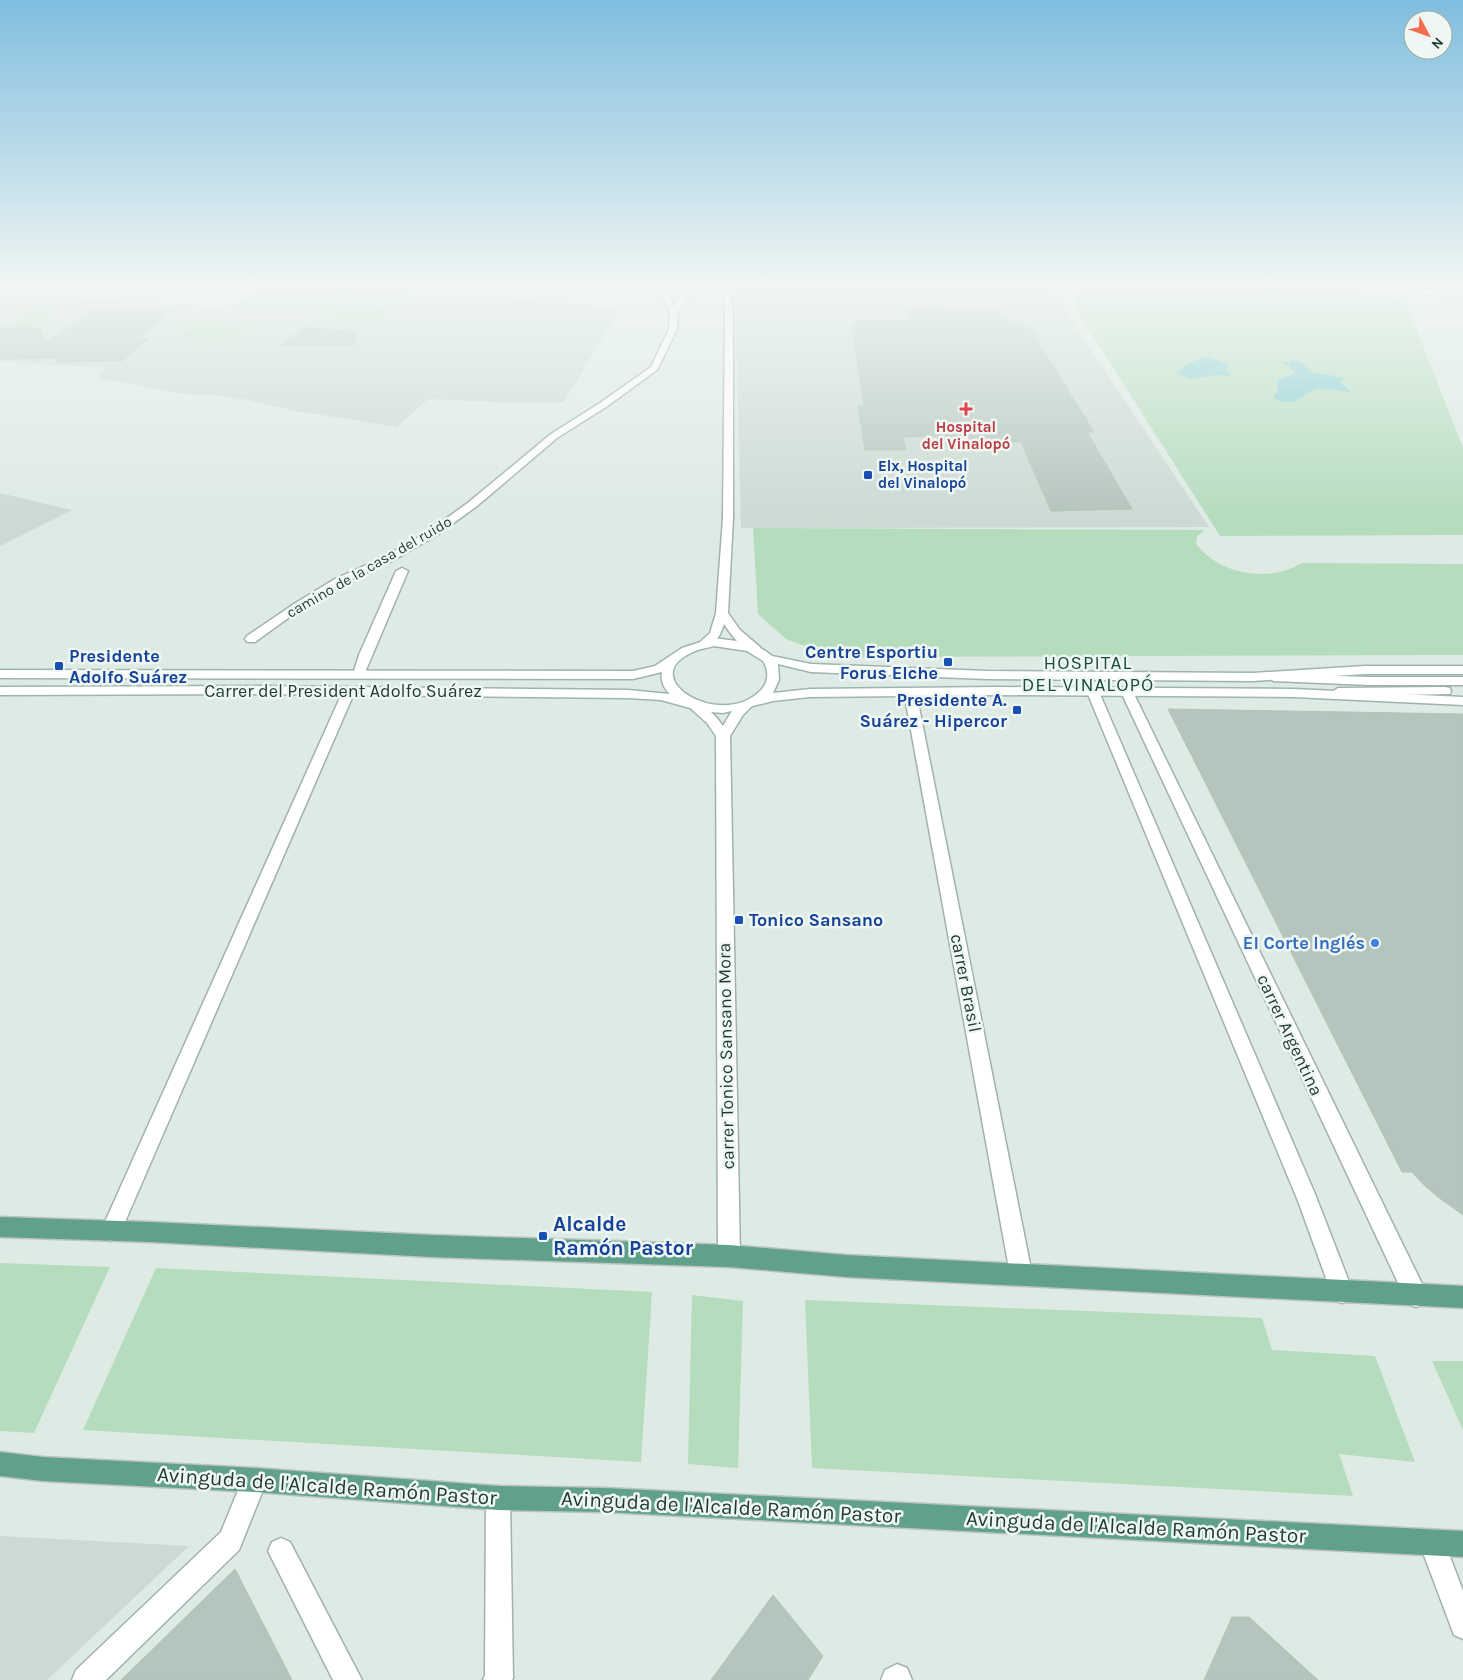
<svg xmlns="http://www.w3.org/2000/svg" width="1463" height="1680" viewBox="0 0 1463 1680" font-family="Karla,sans-serif">
	<style>
		.built { fill: #ccdad3 }
		.green { fill: #b6dcbe }
		.water { fill: #84cbd2 }
		.building { fill: #b4c5bd; stroke: #b1c4ba }
		.lines { fill: none; stroke-linecap: round; stroke-linejoin: round }
		.street-casing { stroke: #a1b2ab; stroke-width: 3 }
		.secondary-casing { stroke: #9db6ab; stroke-width: 3 }
		.primary-casing { stroke: #bcc4c1; stroke-width: 3 }
		.street { fill: #fff; fill-rule: evenodd }
		.secondary { fill: #fff; fill-rule: evenodd }
		.primary { fill: #61a18c; fill-rule: evenodd }
		.health-dot { fill: #e0444e; stroke: #eff7f2; stroke-width: 2 }
		.transit-dot { fill: #1a4fb4; stroke: #eff7f2; stroke-width: 2 }
		.shop-dot { fill: #3f7fe0; stroke: #eff7f2; stroke-width: 2 }
		.labels { text-anchor: middle; stroke-width: 5; stroke-linejoin: round; paint-order: stroke }
		.far-health-label { font-size: 15px; font-weight: bold; fill: #be3a42; stroke: #eff7f2 }
		.far-transit-label { font-size: 15px; font-weight: bold; fill: #164399; stroke: #eff7f2; text-anchor: start }
		.far-street-label { font-size: 15px; fill: #1f3a31; stroke: #eff7f2 }
		.transit-label { font-size: 18px; font-weight: bold; fill: #164399; stroke: #eff7f2; text-anchor: end }
		.street-label { font-size: 18px; fill: #1f3a31; stroke: #eff7f2 }
		.shop-label { font-size: 18px; font-weight: bold; fill: #366cbe; stroke: #eff7f2; text-anchor: end }
		.neighbourhood-label { font-size: 19px; letter-spacing: 1px; fill: #1b4c3d; stroke: #eff7f2 }
		.near-transit-label { font-size: 21px; font-weight: bold; fill: #164399; stroke: #eff7f2; text-anchor: start }
		.near-street-label { font-size: 21px; fill: #1f3a31; stroke: #eff7f2 }
	</style>
	<rect width="100%" height="100%" fill="#deeae4"/>
	<path class="built" d="M268,282H345L340,285L620,308L564,402L525,403L428,399L397,427L291,410L248,400L216,395L185,394L97,378L105,368L0,362V300L7,296L18,295L215,307L227,312Z
		M736,282H1046L1209,527L741,528L735,284Z
		M0,493L72,510L0,546Z
		M0,1536L189,1546L47,1680H0Z"/>
	<path class="green" d="M270,282L316,283L282,309L235,306Z
		M1100,282H1175L1340,292L1401,299L1408,307L1463,448V535L1220,536L1077,311L1075,301L1080,293Z
		M320,286L349,288L317,310L289,308Z
		M355,289L414,295L399,305L338,300Z
		M333,304L396,309L379,321L316,315Z
		M36,307H60L36,324L11,325Z
		M200,323L248,328L228,340L181,335Z
		M753,528L1205,530L1197,536L1196,544C1220,575 1269,583 1302,563L1463,564V655L835,657L786,639L758,614Z
		M0,1263L110,1267L34,1433L0,1431Z
		M156,1268L652,1292L641,1462L83,1430Z
		M692,1295L743,1301L738,1468L688,1464Z
		M805,1300L1262,1318L1272,1350L1375,1356L1415,1462L1339,1454L1353,1496L812,1468Z
		M1432,1361H1463V1430Z"/>
	<path class="water" d="M1208,357L1229,364L1226,370L1232,376L1216,375L1191,379L1176,374C1179,367 1200,358 1208,357Z
		M1293,360L1302,362L1311,372L1345,378L1340,382L1351,392C1340,392 1330,388 1319,389C1300,392 1300,409 1275,399L1273,395L1278,392L1277,382L1280,379L1295,374L1289,366L1281,363Z"/>
	<path class="building" d="M905,306L960,307L963,311H1003L1010,322H1021L1024,327H1029L1094,432H1087L1132,509L1051,511L1021,442H951L949,436L903,437L906,450H865L858,406H864L852,324H856L855,320H909Z
		M95,309H172L139,339H148L122,361L56,362L60,358L0,359V326H32L40,329L46,343Z
		M305,327L356,332V345L280,346Z
		M1168,709L1463,714V1215L1438,1197L1424,1185L1412,1172H1402Z
		M235,1569L292,1680H121Z
		M773,1595L823,1656L808,1680H711Z
		M1232,1617H1249L1318,1680H1204Z"/>
	<g class="lines">
		<defs>
			<path id="street" d="M654,282H661L674,306L689,282H696L678,312L677,329L657,370L606,407L557,438L477,506L437,535L392,561L343,583L302,608L255,642H247L245,639L247,636L294,604L335,579L384,557L429,531L469,502L551,434L600,403L651,367L669,329L670,312Z
				M723,282H729L733,310V518L728,613L740,630L760,647L762,650L760,653C747,656 731,635 724,624C721,634 716,644 705,647L699,643L710,633L716,613L723,518L725,310Z
				M1241,282H1286L1463,292V296L1244,284Z
				M402,568L408,571L363,677H355L353,674L359,655L396,571Z
				M1277,674L1369,677H1463V685H1369L1273,681L1271,678Z
				M349,687L355,691L118,1238L111,1241L104,1238L101,1231L104,1224L343,691Z
				M1445,687L1450,688L1451,691L1450,694L1338,696L1332,692L1338,688Z
				M910,688L916,692L1032,1274L1029,1282L1021,1285L1013,1282L1010,1274L904,692Z
				M1093,688L1099,692L1315,1194L1353,1292L1350,1300L1342,1303L1334,1300L1298,1201L1087,692Z
				M1127,688L1133,692L1424,1288L1427,1296L1424,1304L1416,1307L1408,1304L1121,692Z
				M746,701L753,705L743,715L730,736L740,1256L736,1263L729,1267L722,1263L718,1256L716,736L707,723L688,706L695,702C706,705 716,716 723,726L733,709Z
				M255,1468L264,1471L267,1480L239,1550L106,1680H72L76,1670L221,1532L246,1471Z
				M498,1486L507,1489L510,1498L513,1678L512,1680H483L485,1675L486,1498L489,1489Z
				M1432,1529L1441,1533L1463,1591V1639L1454,1635L1419,1542L1423,1533Z
				M281,1538L290,1542L362,1680H333L268,1551L272,1542Z
				M897,1664L907,1668L912,1680H881L885,1670Z"/>
			<path id="secondary" d="M13,282H21L0,295V290Z
				M713,638L745,642L764,650L772,656L811,664L987,671L1253,673L1365,666H1463V674H1365L1253,681L987,679L811,672L778,664L779,680L773,693L810,689L998,687L1294,689L1463,697V705L1294,697L998,695L810,697L773,701L723,713L701,711L661,700L628,698L262,694L0,695V687L262,686L628,690L670,694C664,689 660,679 662,672L633,679L0,678V670L633,671L655,666L682,648ZM714,646L747,651L763,661C769,670 769,682 761,690C722,731 635,679 691,653C698,649 707,648 714,646Z"/>
			<path id="primary" d="M0,1217L150,1222L432,1235L729,1245L846,1255L1463,1286V1308L846,1277L729,1267L432,1257L150,1242L0,1237Z
				M0,1452L43,1457L255,1468L498,1486L605,1488L1463,1531V1557L605,1512L498,1510L255,1492L43,1481L0,1476Z"/>
		</defs>
		<use href="#street" class="street-casing"/>
		<use href="#secondary" class="secondary-casing"/>
		<use href="#primary" class="primary-casing"/>
		<use href="#street" class="street"/>
		<use href="#secondary" class="secondary"/>
		<use href="#primary" class="primary"/>
	</g>
	<linearGradient id="sky" x2="0" y2="1"><stop stop-color="#80bddf"/><stop offset="0.55" stop-color="#f0f6f3"/><stop offset="1" stop-color="#f0f6f3" stop-opacity="0"/></linearGradient>
	<rect width="1463" height="517" fill="url(#sky)"/>
	<path class="health-dot" d="M963.5 401.5h5v5h5v5h-5v5h-5v-5h-5v-5h5z"/>
	<g class="transit-dot">
		<rect x="863" y="470" width="10" height="10" rx="2.5"/>
		<rect x="943" y="657" width="10" height="10" rx="2.5"/>
		<rect x="54" y="661" width="10" height="10" rx="2.5"/>
		<rect x="1012" y="705" width="10" height="10" rx="2.5"/>
		<rect x="734" y="915" width="10" height="10" rx="2.5"/>
		<rect x="538" y="1231" width="10" height="10" rx="2.5"/>
	</g>
	<circle class="shop-dot" cx="1375" cy="943" r="5"/>
	<g class="labels">
		<g class="far-health-label">
			<text x="966" y="432">Hospital<tspan x="966" dy="17">del Vinalopó</tspan></text>
		</g>
		<g class="far-transit-label">
			<text x="878" y="471">Elx, Hospital<tspan x="878" dy="17">del Vinalopó</tspan></text>
		</g>
		<g class="far-street-label">
			<text transform="translate(369 567) rotate(-30)" y="5">camino de la casa del ruido</text>
		</g>
		<g class="transit-label">
			<text x="938" y="658">Centre Esportiu<tspan x="938" dy="21">Forus Elche</tspan></text>
			<text x="69" y="662" text-anchor="start">Presidente<tspan x="69" dy="21">Adolfo Suárez</tspan></text>
			<text x="1007" y="706">Presidente A.<tspan x="1007" dy="21">Suárez - Hipercor</tspan></text>
			<text x="749" y="926" text-anchor="start">Tonico Sansano</text>
		</g>
		<g class="street-label">
			<text x="343" y="697">Carrer del President Adolfo Suárez</text>
			<text transform="translate(966 983) rotate(79)" y="6">carrer Brasil</text>
			<text transform="translate(1290 1035) rotate(65)" y="6">carrer Argentina</text>
			<text transform="translate(726 1056) rotate(-91)" y="6">carrer Tonico Sansano Mora</text>
		</g>
		<g class="shop-label">
			<text x="1365" y="949">El Corte Inglés</text>
		</g>
		<g class="neighbourhood-label">
			<text x="1088" y="669">HOSPITAL<tspan x="1088" dy="22">DEL VINALOPÓ</tspan></text>
		</g>
		<g class="near-transit-label">
			<text x="553" y="1231">Alcalde<tspan x="553" dy="24">Ramón Pastor</tspan></text>
		</g>
		<g class="near-street-label">
			<text transform="translate(327 1486) rotate(4)" y="7">Avinguda de l'Alcalde Ramón Pastor</text>
			<text transform="translate(731 1507) rotate(3)" y="7">Avinguda de l'Alcalde Ramón Pastor</text>
			<text transform="translate(1136 1527) rotate(3)" y="7">Avinguda de l'Alcalde Ramón Pastor</text>
		</g>
	</g>
	<g transform="translate(1428 35) rotate(131)"><circle r="24" fill="#eff7f2" stroke="#9caba5"/>
	<path d="M0-4L9 19L0 12L-9 19Z" fill="#f56d51"/>
	<text y="-8" font-size="14" font-weight="bold" text-anchor="middle" fill="#1f3a31">N</text>
	</g>
</svg>
